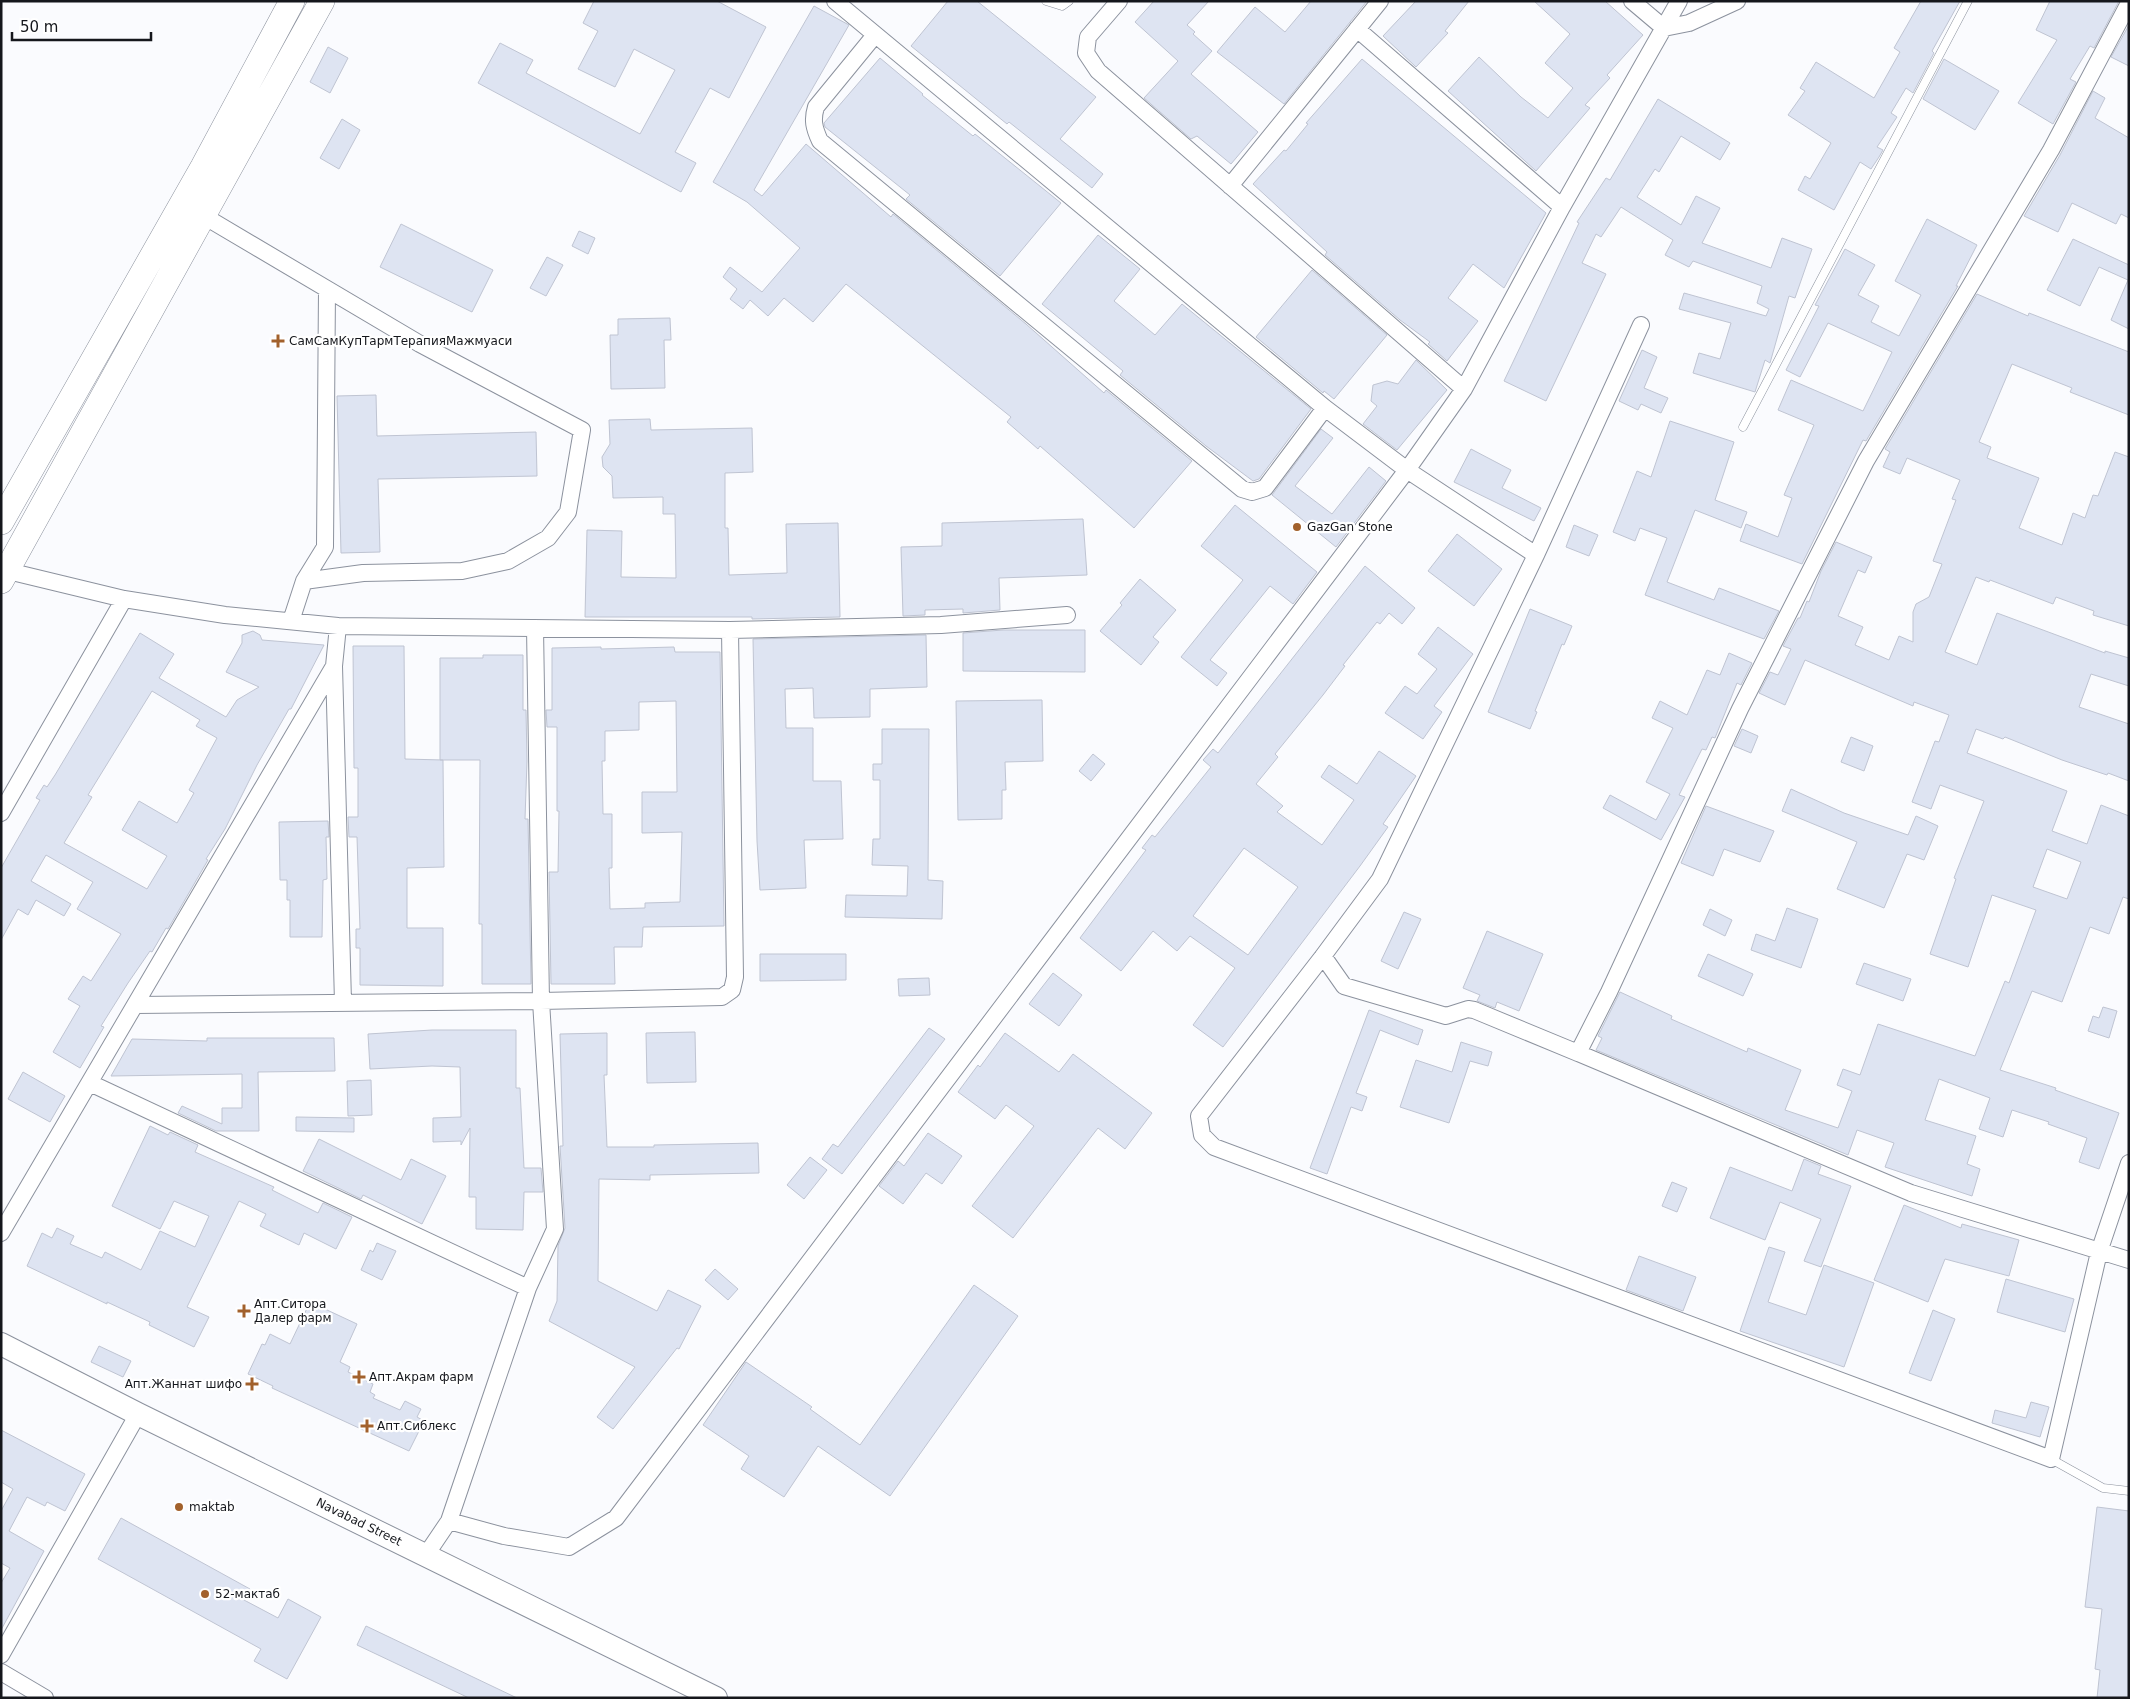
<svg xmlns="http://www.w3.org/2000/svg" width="2130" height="1699" viewBox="0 0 2130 1699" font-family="'DejaVu Sans',sans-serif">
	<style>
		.building { fill: #dee4f2; stroke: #bfc4d2; fill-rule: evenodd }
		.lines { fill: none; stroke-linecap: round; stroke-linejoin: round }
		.lane-casing { stroke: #8c929e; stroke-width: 9 }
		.street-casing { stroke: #8c929e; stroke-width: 18 }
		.secondary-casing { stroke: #8c929e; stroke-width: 24 }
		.primary-casing { stroke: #8c929e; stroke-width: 26 }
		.lane { stroke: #fff; stroke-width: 8 }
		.street { stroke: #fff; stroke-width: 16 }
		.secondary { stroke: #fff; stroke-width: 22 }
		.primary { stroke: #fff; stroke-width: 25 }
		.poi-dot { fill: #a2612c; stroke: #fff; stroke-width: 2 }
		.labels { text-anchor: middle; stroke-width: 4.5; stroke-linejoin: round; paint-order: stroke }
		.poi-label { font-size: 12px; fill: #15171c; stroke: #fff; text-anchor: start }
		.street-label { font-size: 12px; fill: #15171c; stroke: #fff }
	</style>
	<rect width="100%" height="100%" fill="#fafbfe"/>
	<path class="building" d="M594,1H717L766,27L729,98L710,88L675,152L696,163L681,192L478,83L500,43L533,60L526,73L640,134L675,70L634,49L615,87L578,69L598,31L583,23Z
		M948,1H977L1096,97L1060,139L1103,174L1092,188L1009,122L1007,124L911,46Z
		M1154,1H1209L1187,25L1195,32L1193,34L1212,51L1191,74L1258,132L1231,164L1197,136L1191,139L1144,98L1178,61L1135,22Z
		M1311,1H1367L1284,104L1217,52L1255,7L1285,32Z
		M1416,1H1469L1445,31L1448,33L1416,67L1383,36Z
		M1534,1H1605L1643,35L1607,75L1610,78L1585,105L1590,108L1536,171L1448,91L1479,57L1521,97L1548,118L1573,88L1545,63L1570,34Z
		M1921,1H1960L1932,51L1934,53L1913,93L1906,88L1891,113L1897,117L1877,147L1883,150L1879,157L1871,169L1860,162L1834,210L1798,190L1805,176L1810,179L1831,143L1788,115L1805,91L1800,88L1816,62L1874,98L1900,52L1894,48Z
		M2050,1H2119L2094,48L2090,46L2070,79L2076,82L2053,124L2018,103L2057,40L2036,30Z
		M814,6L849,25L754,190L762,196L806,144L891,217L893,214L1026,324L1104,393L1106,390L1192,461L1134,528L1040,446L1038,449L1007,422L1011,417L846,284L813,322L784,298L768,316L750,300L743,309L730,299L737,289L723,277L730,267L762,292L800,248L747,202L713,182Z
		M2129,25V66L2111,57Z
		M328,47L348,58L330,93L310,82Z
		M880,58L923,94L922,95L973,136L975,134L1061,203L1000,276L906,199L910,195L825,127L824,123Z
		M1362,59L1546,213L1504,288L1473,264L1448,298L1478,321L1447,361L1428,344L1430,342L1400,320L1325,255L1327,252L1253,184L1284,150L1286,151L1308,124L1306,123Z
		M1944,59L1999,91L1975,130L1923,99Z
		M2093,91L2105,98L2095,118L2129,138V218L2121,214L2116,224L2072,203L2058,232L2024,216L2060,155Z
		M1658,99L1730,143L1720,160L1681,136L1659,172L1655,169L1637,197L1681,225L1696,196L1720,208L1702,243L1771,268L1782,238L1812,249L1795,298L1789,296L1770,363L1765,360L1755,392L1693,373L1699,353L1720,359L1731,323L1679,309L1684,293L1766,316L1769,309L1757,303L1762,286L1693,261L1689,267L1665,255L1673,240L1621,207L1601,237L1596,234L1582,263L1606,274L1546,401L1504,381L1579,223L1577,222L1606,178L1610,180Z
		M342,119L360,130L339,169L320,158Z
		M1927,219L1977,245L1956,286H1958L1866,441L1863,440L1802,564L1740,541L1746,524L1778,537L1792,498L1784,495L1814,425L1778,410L1791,380L1863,411L1892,352L1828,323L1800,377L1786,370L1819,306L1815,305L1845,249L1875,265L1858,295L1879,306L1871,322L1899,336L1921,295L1895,281Z
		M401,224L493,270L472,312L380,267Z
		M579,231L595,238L588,254L572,246Z
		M1098,235L1140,269L1114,301L1155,335L1182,304L1311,409L1259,479L1253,481L1206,446L1120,375L1123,371L1042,304Z
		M2073,239L2129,265V329L2111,320L2128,280L2099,267L2080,306L2047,290Z
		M547,257L563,265L546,296L530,288Z
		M1312,270L1387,335L1334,399L1324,391L1323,393L1256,337Z
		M1977,294L2028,316L2029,313L2129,352V415L2070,392L2072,388L2012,364L1979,442L1991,447L1987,458L2039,478L2019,528L2062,545L2073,513L2085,518L2093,495L2098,496L2115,452L2129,457V626L2093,615L2094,611L2056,597L2053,604L1990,580L1989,582L1976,577L1945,652L1977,665L1997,613L2105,653V651L2129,658V686L2091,674L2079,707L2129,724V781L2108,773L2107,775L2062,760L2005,737L2003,739L1976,729L1967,753L2067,791L2052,831L2087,844L2101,805L2129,816V899L2123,897L2109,934L2090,927L2062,1002L2032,991L2000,1070L2056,1088L2055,1090L2119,1113L2099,1169L2079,1162L2087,1138L2048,1124L2049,1122L2012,1110L2003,1137L1979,1129L1990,1098L1939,1079L1925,1120L1976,1136L1967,1164L1980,1169L1972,1196L1885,1167L1894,1143L1857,1130L1848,1155L1596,1050L1602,1038L1598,1036L1620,992L1672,1016L1671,1019L1747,1052L1748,1048L1801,1070L1785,1110L1838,1128L1852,1091L1837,1085L1843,1069L1860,1075L1878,1024L1975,1056L2005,981L2009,983L2036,910L1992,895L1968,967L1930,954L1956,879L1954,878L1984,801L1940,785L1931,809L1912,802L1935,741L1939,742L1949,715L1914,702L1913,706L1805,660L1785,705L1759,693L1770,672L1778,675L1791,649L1783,646L1798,618H1800L1807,601L1809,602L1821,571L1836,542L1872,557L1865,573L1858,570L1838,616L1863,627L1855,645L1889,660L1899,636L1913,642V612L1916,604L1929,597L1942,564L1933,561L1956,500L1952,499L1960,480L1907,458L1900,474L1883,467L1890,452L1885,449ZM2047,849L2081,862L2067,899L2033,887Z
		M670,318L671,340H664L665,388L611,389L610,335H618V319Z
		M1642,350L1657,357L1644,388L1668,398L1661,413L1641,404L1638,410L1619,401Z
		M1416,360L1447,390L1397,450L1363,424L1377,406L1371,401L1373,385L1387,381L1398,384Z
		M376,395L377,436L536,432L537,476L378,479L380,552L341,553L337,396Z
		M650,419L651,430L752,428L753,472L725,473V528H728L729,575L787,573L786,524L838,523L840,617L752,619V617H585L587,530L622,531L621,577L676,578L675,514H663V497L613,498L612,476L603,467L602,457L610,444L609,420Z
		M1670,421L1734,442L1715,500L1747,512L1741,528L1695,510L1667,582L1714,600L1719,588L1779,611L1764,639L1645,595L1667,538L1640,528L1635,541L1613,532L1637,471L1651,477Z
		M1321,429L1333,438L1295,486L1332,514L1369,467L1386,481L1336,547L1272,495Z
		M1471,449L1511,470L1502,488L1541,508L1534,521L1454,482Z
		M1235,505L1317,572L1293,604L1270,586L1210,660L1227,673L1217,686L1181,657L1243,580L1201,546Z
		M1083,519L1087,575L999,578L1000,610L963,613V609L925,610V615L903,616L901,547L942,546V523Z
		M1574,525L1598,535L1589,556L1566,547Z
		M1457,534L1502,569L1474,606L1428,571Z
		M1365,566L1415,608L1402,624L1389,613L1380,624L1377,622L1343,665L1345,666L1323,695L1275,754L1278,757L1256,784L1283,806L1277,812L1322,845L1354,800L1321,777L1329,765L1357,784L1379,751L1416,776L1383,824L1388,827L1360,866L1223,1047L1193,1025L1235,968L1190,936L1177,951L1153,931L1121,971L1080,938L1146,850L1142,848L1152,835L1155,837L1211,767L1203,760L1213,749L1218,753ZM1244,848L1298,887L1248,955L1193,916Z
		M1140,579L1176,610L1153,637L1159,642L1141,665L1100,631L1122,605L1120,603Z
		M1530,609L1572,626L1564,645L1562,644L1535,711L1537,712L1530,729L1488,712Z
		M1438,627L1473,654L1434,706L1442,712L1423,739L1385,713L1405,686L1417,694L1437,669L1418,654Z
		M1003,630H1085V672L963,671V633Z
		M253,631L260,635L262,640L324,645L291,709H289L257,765L225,829L206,859L208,860L168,929L166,928L152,952L150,951L128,983L101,1026L104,1027L80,1068L53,1052L80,1006L68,999L83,976L91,981L121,934L77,909L93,882L46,855L31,881L71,904L64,916L36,900L28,915L18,909L1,940V868L40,800L36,798L44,785L47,787L55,775L140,633L174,654L159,678L226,717L237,700L259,687L226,672L242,643V635ZM152,691L200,720L196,726L217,738L189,790L194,793L177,823L139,801L122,830L167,856L147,889L64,843L92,797L88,795Z
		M926,635L927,687L870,689V717L814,718L813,688L785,689L786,728H813V781H841L843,839L804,840L806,888L760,890L757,841L753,639Z
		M353,646H404L405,759L443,760L444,867L407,868V928H443V986L360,985V948H356V929H360L357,837H349L348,817H358V768H354Z
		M601,647V649L674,647L675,652H720L724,926L643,927L642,947H614L615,984H551L549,872H558L559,811H557V727H547L546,710H552V648ZM676,701L677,792H642V833L682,832L680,902L645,903V908L610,909L609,868H612V814H603L602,761H605V731L639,730V702Z
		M1729,653L1752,663L1741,685L1737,683L1715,738L1712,737L1706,750L1702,749L1679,795L1685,797L1661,840L1603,808L1610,795L1656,820L1670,794L1646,782L1673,728L1652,718L1660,701L1687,715L1707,670L1720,675Z
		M483,655H523V710H526L527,761L525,819H528L531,984H482V924H479L480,760H440V658H483Z
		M1042,700L1043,761L1005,762L1006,790H1002V819L958,820L956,701Z
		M882,729H929L928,880L943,881L942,919L845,917L846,895L907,896L908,866L872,865L873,839H880V780H873V764H882Z
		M1742,729L1758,736L1751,753L1734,746Z
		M1851,737L1873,746L1864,771L1841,762Z
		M1093,754L1105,764L1091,781L1079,771Z
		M1791,789L1844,813L1908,835L1916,816L1938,826L1924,860L1907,854L1884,908L1837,889L1857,842L1782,811Z
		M1706,806L1774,831L1760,862L1724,849L1713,876L1681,863Z
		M328,821L329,837H326L327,879L323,880L322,937H290V900H287V880H280L279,822Z
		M1787,908L1818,919L1801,968L1751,950L1756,934L1775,941Z
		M1710,909L1732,920L1725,936L1703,925Z
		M1404,912L1421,919L1398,969L1381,961Z
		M1487,931L1543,954L1519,1011L1497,1002L1495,1008L1477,1001L1480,995L1463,988Z
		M760,954H846V980L760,981Z
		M1708,954L1753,974L1743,996L1698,976Z
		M1864,963L1911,979L1903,1001L1856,984Z
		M1053,973L1082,995L1059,1026L1029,1004Z
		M929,978L930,995L899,996L898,979Z
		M2103,1007L2117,1011L2109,1038L2088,1031L2093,1016L2099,1018Z
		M1369,1010L1423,1030L1418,1045L1380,1030L1356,1093L1367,1097L1362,1111L1351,1107L1327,1174L1310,1168Z
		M929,1028L945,1039L842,1174L822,1159L833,1144L838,1147Z
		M432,1030H516V1088H520L524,1168H541L543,1192H524L523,1230L476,1229V1197H469L470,1128L461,1145V1141L433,1142V1118L461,1117L460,1067L432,1066L370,1069L368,1034Z
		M695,1032L696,1082L647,1083L646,1033Z
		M607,1033V1075H604L607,1147H654V1145L758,1143L759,1173L650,1175V1180L599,1179L598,1281L657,1311L668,1290L701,1306L679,1349L677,1348L613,1429L597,1417L635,1367L549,1321L557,1301L558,1246L565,1228L560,1146H563L560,1034Z
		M1005,1033L1059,1072L1073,1054L1152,1113L1125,1149L1098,1128L1013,1238L972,1206L1034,1126L1006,1105L995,1119L958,1092L978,1065L980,1067Z
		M207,1038H334L335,1071L258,1072L259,1131H216L178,1113L182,1106L222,1124V1108H242V1074L111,1076L132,1039L207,1041Z
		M1461,1042L1492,1052L1488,1066L1470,1061L1449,1123L1400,1107L1416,1060L1452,1072Z
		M23,1072L65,1096L50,1122L8,1099Z
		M371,1080L372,1115L348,1116L347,1081Z
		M296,1117L354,1118V1132L296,1131Z
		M150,1126L168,1135L170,1132L198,1145L195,1152L274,1187L272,1190L318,1213L323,1203L352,1217L336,1249L304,1233L299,1245L260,1226L266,1214L239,1201L187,1307L209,1317L194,1347L149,1325L150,1322L107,1302V1304L27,1266L42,1233L52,1238L57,1228L74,1236L70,1244L102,1258L105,1252L141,1270L160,1231L195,1247L209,1216L174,1201L160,1229L112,1206Z
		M928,1133L962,1156L942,1184L926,1173L903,1204L879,1186L898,1161L904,1166Z
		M319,1139L401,1180L411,1159L446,1176L422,1224L363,1195L361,1199L303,1171Z
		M810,1157L827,1170L804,1199L787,1185Z
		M1804,1159L1821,1166L1818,1174L1851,1186L1821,1267L1804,1261L1821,1219L1780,1202L1765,1240L1710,1218L1730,1167L1792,1191Z
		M1672,1182L1687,1188L1677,1212L1662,1206Z
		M1904,1205L1961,1228L1962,1224L2019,1240L2009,1276L1945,1259L1928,1302L1874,1280Z
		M377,1243L396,1251L382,1280L361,1270L370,1250L373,1252Z
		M1769,1247L1785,1252L1768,1302L1806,1315L1824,1265L1874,1283L1844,1367L1740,1331Z
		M1639,1256L1696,1277L1683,1311L1626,1290Z
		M715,1269L738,1289L728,1300L705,1280Z
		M2006,1279L2074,1299L2065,1332L1997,1312Z
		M974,1285L1018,1316L890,1496L818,1446L784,1497L741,1469L749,1456L703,1425L746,1362L812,1407L810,1409L860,1445Z
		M310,1302L357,1324L340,1362L350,1367L348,1372L373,1384L370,1392L375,1395L373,1398L400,1410L405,1401L421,1409L417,1417L424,1421L409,1451L272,1388L273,1386L248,1374L262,1344L265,1345L270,1334L290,1344Z
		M1933,1310L1955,1319L1931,1381L1909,1373Z
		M99,1346L131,1361L123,1377L91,1362Z
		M2031,1402L2049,1407L2040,1437L1992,1423L1995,1410L2026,1418Z
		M1,1430L85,1474L65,1511L47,1502L45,1506L27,1497L9,1531L44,1551L1,1630V1583L10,1568L1,1563V1511L13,1489L1,1482Z
		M2097,1507L2129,1511V1698H2097L2100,1670L2095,1669L2102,1609L2085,1607Z
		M121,1518L250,1589L244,1600L278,1618L288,1599L321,1617L287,1679L254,1661L261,1649L98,1559Z
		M366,1626L517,1698H469L357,1645Z"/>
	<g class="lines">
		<defs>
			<path id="lane" d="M1046,1L1062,6L1069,1
				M1743,427L1968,1
				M2051,1459L2103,1488L2129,1491"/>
			<path id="street" d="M835,1L1325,408L1407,470L1536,555
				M1119,1L1088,37L1086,53L1098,71L1464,389
				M1632,1L1664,28L1689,23L1737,1
				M2129,3L2051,150L1866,461L1740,709L1609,992L1578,1053L1911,1193L2129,1260
				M1357,29L1562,207
				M875,35L816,107C812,120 814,128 820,141L1242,489L1252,492L1265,488L1325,408
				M1230,186L1380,1
				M202,215L420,344L582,430L568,512L548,538L508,561L462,571L363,573L304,581
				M1641,325L1536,555L1380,879L1323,956L1199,1116L1202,1135L1214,1147L2051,1459L2099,1252L2129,1163
				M8,571L124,599L225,615L338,626L730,630L941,625L1067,615
				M291,621L304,581L325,547L327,289
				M334,666L343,1002
				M1,813L124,599
				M1323,956L1344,986L1446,1016L1468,1009L1474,1010L1578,1053
				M136,1005L541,1001L722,997L732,990L735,977L730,630
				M90,1083L528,1288
				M1,1233L334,666L338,626
				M449,1521L528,1288L555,1229L541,1001L535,628
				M426,1555L449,1521L504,1536L569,1547L616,1518L1407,470L1464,389L1562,207L1679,1
				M1,1655L138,1414
				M1,1672L45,1698"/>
			<path id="secondary" d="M1,1344L138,1414L716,1698"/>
			<path id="primary" d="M1,522L203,167L292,1
				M1,581L322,1"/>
		</defs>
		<use href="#lane" class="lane-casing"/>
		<use href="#street" class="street-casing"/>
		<use href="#secondary" class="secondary-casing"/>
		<use href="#primary" class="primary-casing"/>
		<use href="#lane" class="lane"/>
		<use href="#street" class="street"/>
		<use href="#secondary" class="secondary"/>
		<use href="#primary" class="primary"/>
	</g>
	<g class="poi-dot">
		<path d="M275.5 333.5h5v5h5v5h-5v5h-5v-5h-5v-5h5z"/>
		<circle cx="1297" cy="527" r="5"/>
		<path d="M241.5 1303.5h5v5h5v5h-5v5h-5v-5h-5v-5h5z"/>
		<path d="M356.5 1369.5h5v5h5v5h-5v5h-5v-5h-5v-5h5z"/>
		<path d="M249.5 1376.5h5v5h5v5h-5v5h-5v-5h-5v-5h5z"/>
		<path d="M364.5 1418.5h5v5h5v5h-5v5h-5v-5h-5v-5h5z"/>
		<circle cx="179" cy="1507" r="5"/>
		<circle cx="205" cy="1594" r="5"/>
	</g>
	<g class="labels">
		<g class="poi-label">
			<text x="289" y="345">СамСамКупТармТерапияМажмуаси</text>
			<text x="1307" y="531">GazGan Stone</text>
			<text x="254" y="1308">Апт.Ситора<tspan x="254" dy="14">Далер фарм</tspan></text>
			<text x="369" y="1381">Апт.Акрам фарм</text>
			<text x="242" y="1388" text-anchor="end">Апт.Жаннат шифо</text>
			<text x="377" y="1430">Апт.Сиблекс</text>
			<text x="189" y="1511">maktab</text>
			<text x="215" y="1598">52-мактаб</text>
		</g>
		<g class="street-label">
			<text transform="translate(359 1522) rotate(26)" y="4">Navabad Street</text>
		</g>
	</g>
	<rect width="2130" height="1699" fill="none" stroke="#15171c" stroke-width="5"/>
	<path d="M12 32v8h139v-8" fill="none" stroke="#15171c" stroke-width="2.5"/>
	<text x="20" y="32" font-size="15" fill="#15171c" stroke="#ffffff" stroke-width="4" paint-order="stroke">50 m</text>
</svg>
